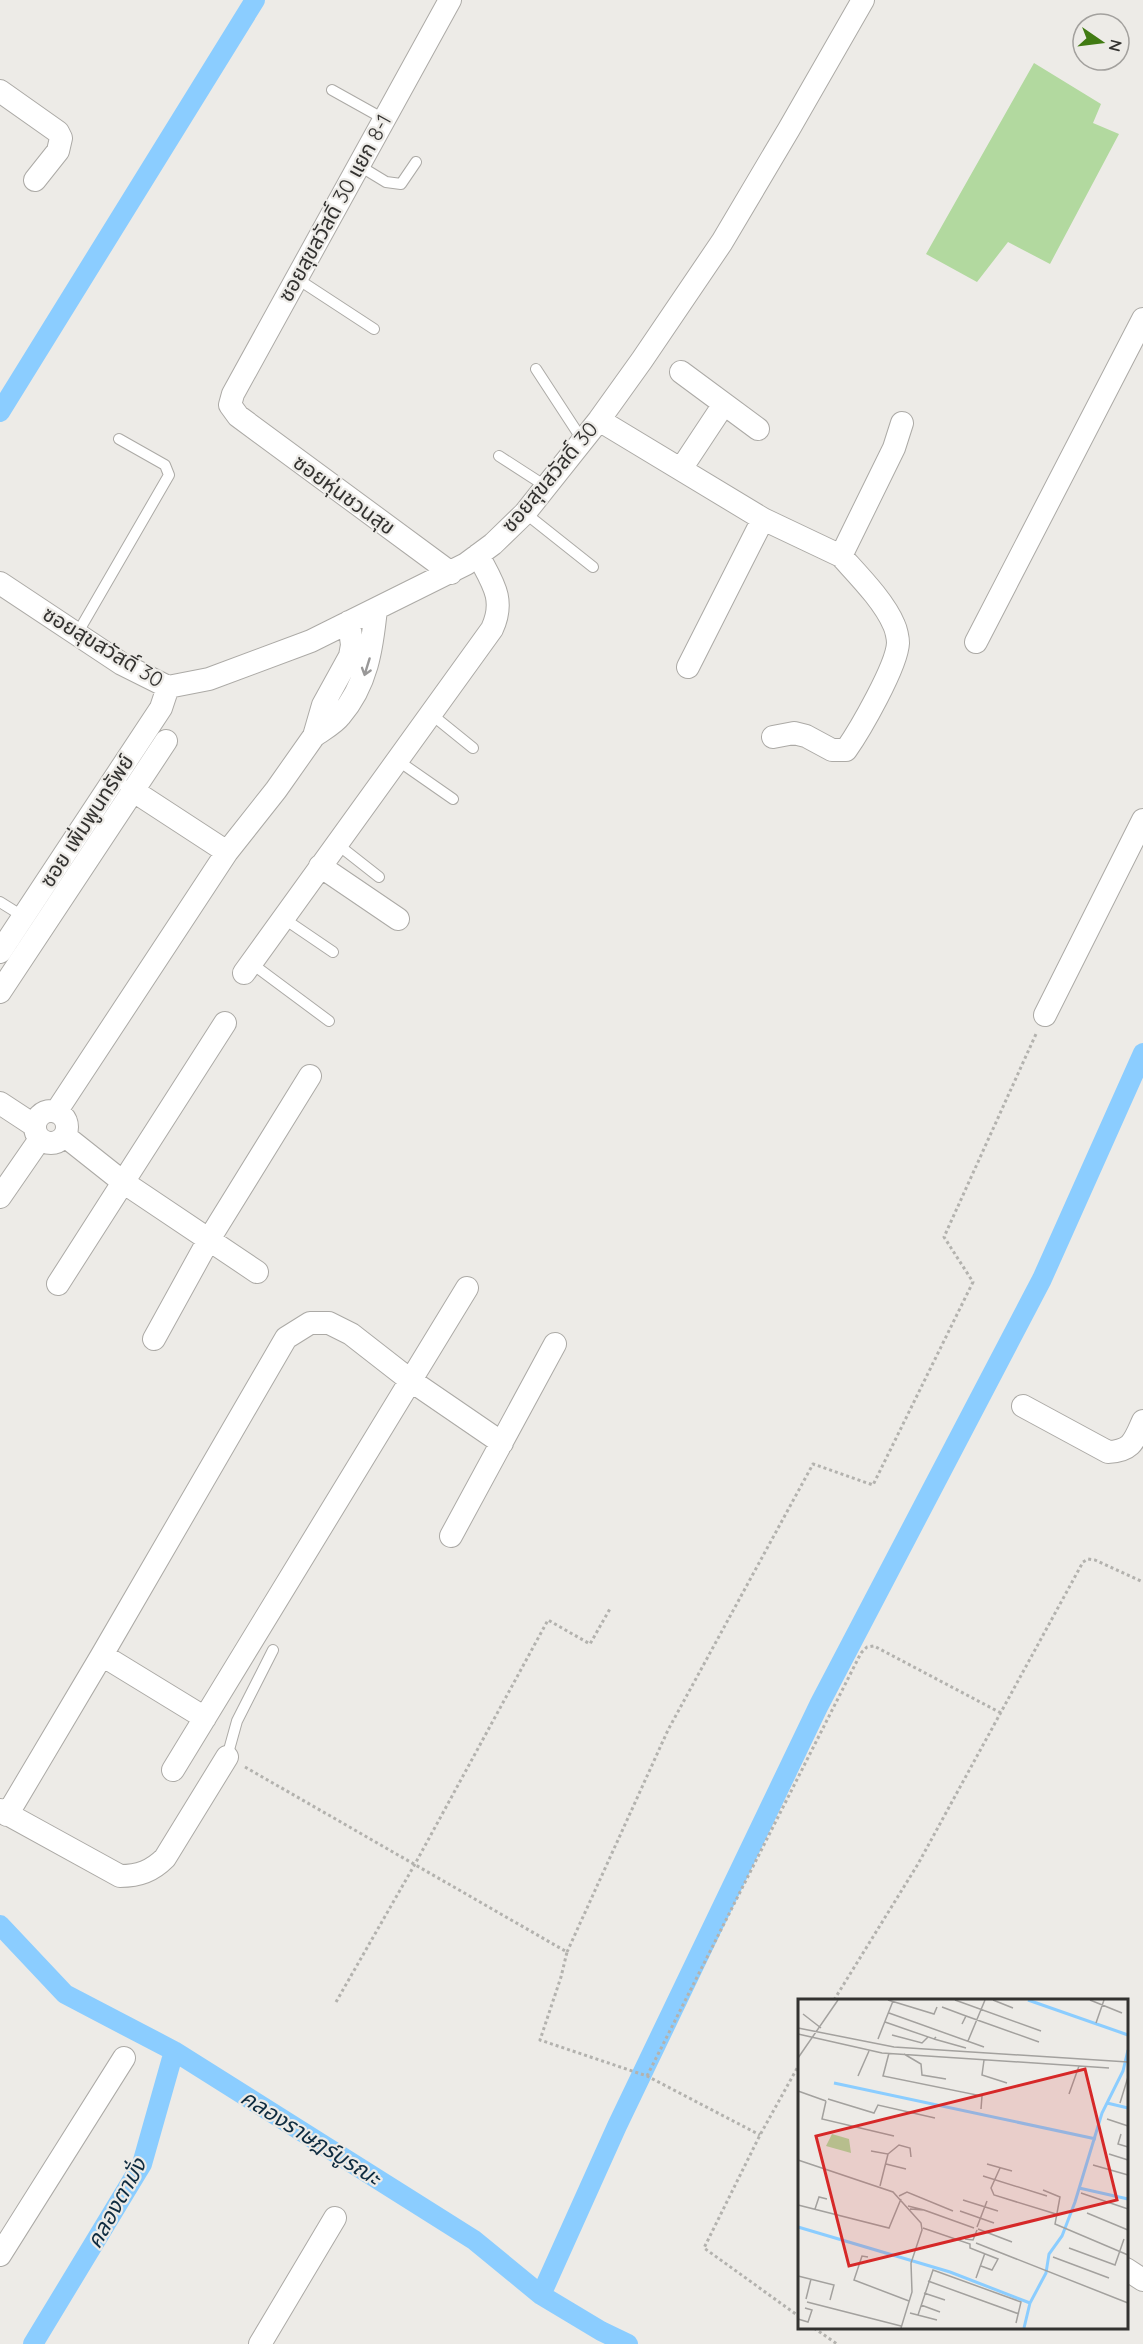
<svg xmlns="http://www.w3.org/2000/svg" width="1143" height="2344" viewBox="0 0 1143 2344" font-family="Quicksand,'Noto Sans Thai',sans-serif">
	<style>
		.green { fill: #b2d99f }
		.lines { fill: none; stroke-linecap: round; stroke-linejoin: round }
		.canal { stroke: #8bcdff; stroke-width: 20 }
		.service-casing { stroke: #acaaa6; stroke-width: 12 }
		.minor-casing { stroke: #acaaa6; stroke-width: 24 }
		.path { stroke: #b3b2ae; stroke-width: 3; stroke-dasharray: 3 3; stroke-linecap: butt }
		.service { stroke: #fff; stroke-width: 10 }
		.minor { stroke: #fff; stroke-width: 22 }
		.oneway { stroke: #999898 }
		.labels { text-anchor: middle; stroke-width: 4.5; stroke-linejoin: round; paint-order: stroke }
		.street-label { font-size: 21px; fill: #333230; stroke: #edebe7 }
		.water-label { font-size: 22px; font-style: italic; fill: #0f2c40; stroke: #edebe7 }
		.inset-river { fill: none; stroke: #8bcdff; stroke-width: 3 }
		.inset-road { fill: none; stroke: #a3a19e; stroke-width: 1.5 }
		.view { fill: #d62828; fill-opacity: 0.15; stroke: #d62828; stroke-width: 3 }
		.inset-edge { fill: none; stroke: #333230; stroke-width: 3 }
	</style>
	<rect width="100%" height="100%" fill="#edebe7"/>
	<path class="green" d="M1034,63L1101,104L1093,123L1119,134L1050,264L1008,242L977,282L926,254Z"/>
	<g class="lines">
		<path class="canal" d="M0,412L255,0
			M0,1925L65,1994L174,2051L474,2240L541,2295L601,2331L628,2344
			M541,2295L617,2126L819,1705L1042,1279L1143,1053
			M33,2344L142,2164L174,2051"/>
		<defs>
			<path id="service" d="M332,90L384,119
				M358,165L386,182L401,184L416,162
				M296,278L374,329
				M536,369L583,441
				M499,456L547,487
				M525,513L593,567
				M77,634L169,475L165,465L119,439
				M431,714L473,748
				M397,760L453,799
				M337,844L379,877
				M0,902L24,917
				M283,918L333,952
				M251,963L329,1021
				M227,1757L237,1721L273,1650"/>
			<path id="minor" d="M450,0L233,394L230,405L238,416L451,573
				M0,91L58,132L61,138L58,151L35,180
				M681,372L758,429
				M599,420L763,519L841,556L894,448L902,423
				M681,469L724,404
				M0,583L122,664L168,687L209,679L311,641L466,564L493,544L525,513L599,420L642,360L722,242L789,129L863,0
				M349,622L352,645L350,656L323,705L314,736C322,730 334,724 340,716C367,685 372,648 376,609
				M976,642L1143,319
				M688,667L763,519
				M773,737L794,733L806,736L832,750H846C860,730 897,666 898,643C898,638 896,629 894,625C884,601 858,575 841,556
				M132,790L227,852
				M320,866L398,919
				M0,952L161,708L168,687
				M244,973L492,629C506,599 492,582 478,555
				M0,992L166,741
				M1045,1015L1143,820
				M0,1103L35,1126
				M35 1127a16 16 0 1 1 32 0a16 16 0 1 1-32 0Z
				M56,1112L227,852L276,790L314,736
				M65,1136L123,1182L257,1272
				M0,1197L40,1139
				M58,1284L225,1023
				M154,1339L208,1241L310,1076
				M1023,1406L1108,1452C1132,1451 1134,1441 1143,1421
				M451,1536L555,1344
				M102,1655L205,1718
				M173,1770L467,1288
				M0,1810L120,1876C139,1876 152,1871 165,1858L227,1757
				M7,1815L102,1655L286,1338L310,1323H329L351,1334L410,1380L502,1443
				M0,2255L124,2058
				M1126,2269L1143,2280
				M260,2344L335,2218"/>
		</defs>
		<use href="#service" class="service-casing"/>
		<use href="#minor" class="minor-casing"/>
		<path class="path" d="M245,1767L567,1952L561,1977L540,2040L647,2076L760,2135
			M567,1952L668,1730L813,1464L873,1485L973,1282L944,1237L1036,1034
			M834,2000L918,1864L1083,1562L1088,1559L1095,1560L1143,1582
			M336,2002L415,1864L548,1620L590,1644L611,1607
			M800,2063L760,2135L704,2248L800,2317
			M647,2076L861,1653L867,1647L874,1646L1001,1713
			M814,2328L837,2344"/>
		<use href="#service" class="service"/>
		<use href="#minor" class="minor"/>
	</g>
	<defs><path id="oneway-shaft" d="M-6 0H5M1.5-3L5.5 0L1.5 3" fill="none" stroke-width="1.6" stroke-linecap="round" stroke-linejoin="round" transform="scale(1.5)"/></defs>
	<use class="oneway" href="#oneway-shaft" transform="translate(367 667) rotate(107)"/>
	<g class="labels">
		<g class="street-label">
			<text transform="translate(335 208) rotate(-61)" y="7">ซอยสุขสวัสดิ์ 30 แยก 8-1</text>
			<text transform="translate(550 477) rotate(-50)" y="7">ซอยสุขสวัสดิ์ 30</text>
			<text transform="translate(344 495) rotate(36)" y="7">ซอยหุ่นชวนสุข</text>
			<text transform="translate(103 647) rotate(31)" y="7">ซอยสุขสวัสดิ์ 30</text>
			<text transform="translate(87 821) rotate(-57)" y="7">ซอย เพิ่มพูนทรัพย์</text>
		</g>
		<g class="water-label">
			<text transform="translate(311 2137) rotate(32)" y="8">คลองราษฎร์บูรณะ</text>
			<text transform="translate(116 2203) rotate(-61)" y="8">คลองตามั่ง</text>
		</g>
	</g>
	<g transform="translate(798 1999)">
		<rect width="330" height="330" fill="#edebe7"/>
		<path d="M34,135L51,140L53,154L28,147Z" fill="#b2d99f"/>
		<path class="inset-river" d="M230,1L330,36M36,84L298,140M309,104L330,109M281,189L330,200M0,228L152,273L232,304M226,329L232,304L248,274L251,255L264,237L277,203L304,114L325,72L330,51"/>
		<path class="inset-road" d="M90,1L136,15L139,8M157,1L243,32M195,1L215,9M292,1L324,14M144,8L168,17M91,14L186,48M5,15L23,29M87,23L136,40L138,38M298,24L306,1M164,25L168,17L241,43M0,29L96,48L330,63M0,35L84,54L311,69M94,36L124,44L130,38M80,40L95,2M136,40L168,49M170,42L187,1M91,54L85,77L184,97L183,110M106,55L123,65L124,76L148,80M0,59L40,1M186,61L184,76L209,84M60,77L71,52M0,92L28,102M271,95L281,67M30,100L76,114L80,106L137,119M28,102L24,120L96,137M322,104L330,78M309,120L330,127M323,135L320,145L330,148M73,152L90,155L82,187M90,155L101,146L112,149L113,158M311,155L330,161M0,161L95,193L123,224L124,231L113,264L114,293L103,329M88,165L108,170M189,165L214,172M295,166L330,176M202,169L193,189L196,196L258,215M185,177L249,197M245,191L262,198L257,225L330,256M283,194L330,210M101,197L109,193L155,212M165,201L200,212M0,206L91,229L103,200M110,207L126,211L112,210M17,210L21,198L29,200M126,211L176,229M162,212L196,224M289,214L330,231M179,228L189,202M125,229L172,245V249L200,260L194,271L183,267M180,230L214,243M167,240L175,241L179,231M178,244L330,304M271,249L317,266L326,240M70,258L64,257L56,281L111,302M255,258L311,279M0,277L36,286L32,301M178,279L187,254M130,282L221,315M126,294L147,301M8,300L13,280M9,303L103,327M123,306L142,313M112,314L139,321M120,316L135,271L223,303L218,324M0,320L10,323L14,311L7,309"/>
		<path class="view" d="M287,70L319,201L51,267L18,137Z"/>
		<rect width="330" height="330" class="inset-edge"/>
	</g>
	<g transform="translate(1101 42) rotate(104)"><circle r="28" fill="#edebe7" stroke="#a3a19e" stroke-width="1.5"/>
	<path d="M0-4.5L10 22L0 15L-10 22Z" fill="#417b13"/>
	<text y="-9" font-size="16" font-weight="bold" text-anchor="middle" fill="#333230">N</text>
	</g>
</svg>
